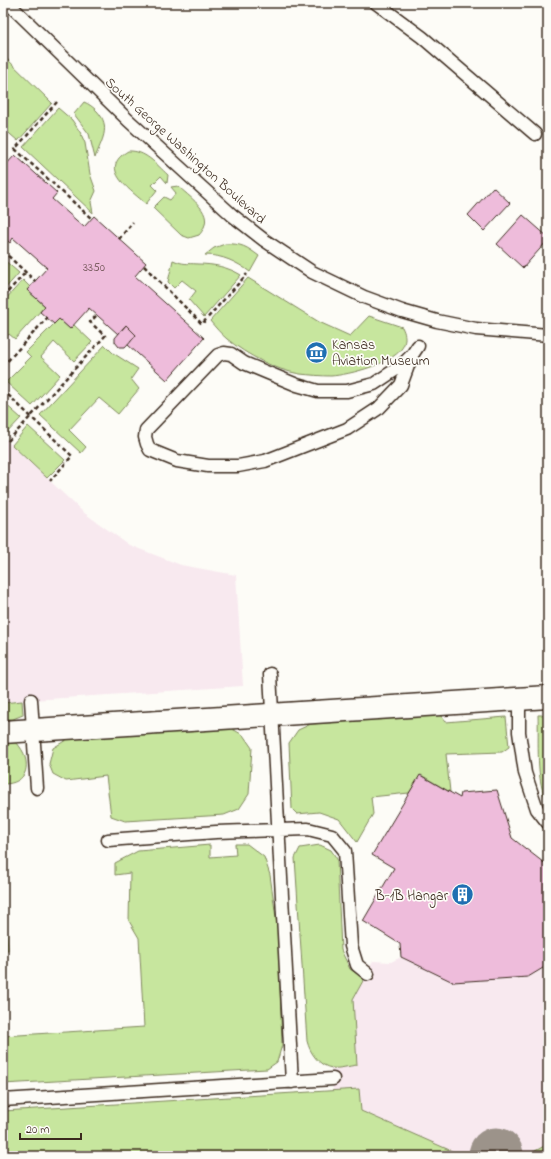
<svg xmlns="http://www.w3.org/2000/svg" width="551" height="1159" viewBox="0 0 551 1159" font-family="'Indie Flower',sans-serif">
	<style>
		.built { fill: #f8e9ef }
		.green { fill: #c7e69e; stroke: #81885e }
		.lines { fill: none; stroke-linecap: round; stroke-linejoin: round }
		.taxiway { stroke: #9c938a; stroke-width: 55 }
		.building { fill: #eebcdb; stroke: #3b2a1e }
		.lane-casing { stroke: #3b2a1e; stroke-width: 15 }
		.street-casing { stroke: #3b2a1e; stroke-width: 25 }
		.path { stroke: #3b2a1e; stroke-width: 2.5; stroke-dasharray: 4 3; stroke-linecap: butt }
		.lane { stroke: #fdfcf7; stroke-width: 12 }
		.street { stroke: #fdfcf7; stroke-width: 22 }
		.labels { text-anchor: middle; stroke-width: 3.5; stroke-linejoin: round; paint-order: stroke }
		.number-label { font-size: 12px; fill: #684e4d }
		.street-label { font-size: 14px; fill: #3b2a1e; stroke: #fdfcf7 }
		.poi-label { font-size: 14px; fill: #3b2a1e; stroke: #fdfcf7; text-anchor: start }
	</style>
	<rect width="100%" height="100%" fill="#fdfcf7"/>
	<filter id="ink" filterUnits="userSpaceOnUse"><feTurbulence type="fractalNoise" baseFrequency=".025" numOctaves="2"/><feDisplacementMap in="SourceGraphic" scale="8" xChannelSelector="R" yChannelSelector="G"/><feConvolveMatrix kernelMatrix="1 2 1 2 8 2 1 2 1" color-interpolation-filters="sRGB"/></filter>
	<g filter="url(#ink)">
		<path class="built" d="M3,437L83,512L129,545L181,565L236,575L243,686L3,702Z
			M401,957L453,982L528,977L548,965V1144L526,1156H459L361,1111L359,1089L333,1091L331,1068L357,1065L353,999L373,961L391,962Z"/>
		<path class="green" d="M3,55L52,103L18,141L3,128Z
			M84,102C89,104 93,107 97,111C112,127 101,141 95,158L89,134L74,114Z
			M58,108L72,120L80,132L85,143L90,174L96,191L91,202L93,213L23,147Z
			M128,151C145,150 156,164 168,175L167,183L161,176L152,185L157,190L146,204C131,190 97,169 128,151Z
			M178,186C188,196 212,211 204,227C203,230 201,233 199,235L189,238L181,235L153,208L164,197L170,200L176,193L171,187Z
			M225,244C241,243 247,247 259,256L250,272C237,262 222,255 205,255L214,248Z
			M3,259L19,273L3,291Z
			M173,260C185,265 185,263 198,264C213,264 228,267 241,275L204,317L189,300L196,291L182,280L174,288L168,282Z
			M248,278L319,322L350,336L369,316L402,327C405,333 406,338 404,344C398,363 348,375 331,376C321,376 310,375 300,374C275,370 247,355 227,339C221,334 215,327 210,321Z
			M23,280L30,287L27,290L45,306L15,339L9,334L3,342V302Z
			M59,319L70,329L74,325L92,342L74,361L54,342L41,357L60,375L32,406L6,382L31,357L26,352Z
			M105,345L113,353L138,369L131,379L139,389L118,414L99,398L69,430L86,447L81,453L40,415Z
			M3,402L21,418L3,437Z
			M28,426L65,460L47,478L12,445Z
			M22,701L23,715L13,719H3V703Z
			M440,715L446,722L506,717L509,747L502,752L446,754L450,792L421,775L409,793L371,797L373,814L357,842L339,819L319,812L297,814L292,809L289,743L298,730L311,724Z
			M538,715H548V802C535,784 539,739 538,715Z
			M227,726L243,735L252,748L249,794L239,809L224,815L125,821L111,816L106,776L66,781L53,774L49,764L53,748L71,737Z
			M3,741L17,743C20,747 24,752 25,757C30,774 20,784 3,784Z
			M235,844H247L264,857L270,875L278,932L282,1045L277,1062L267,1069L3,1084V1036L144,1027L139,938L129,921L130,873L115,875V863L138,851L210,845V857L236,855Z
			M320,845L331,850L337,859L341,950L350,969L364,979L353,999L357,1065C349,1066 339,1069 332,1068C319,1066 310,1053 307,1041L295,858L300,848Z
			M6,919L8,950H3V920Z
			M359,1089L361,1111L463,1156H3V1111Z
			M548,1144V1156H526Z"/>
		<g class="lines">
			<path class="taxiway" d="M496,1155V1156"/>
		</g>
		<path class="building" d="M15,155L57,193L52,199L84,227L94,216L146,263L135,276L204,338L167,380L128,345L136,335L126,325L118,334L89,308L70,329L59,319L54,324L40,312L45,306L27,290L47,268L13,238L10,243L3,237V168Z
			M493,187L510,203L484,231L468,215Z
			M523,215L548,237V240L523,268L497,244Z
			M126,325L136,335L125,347H119L115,342V338Z
			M420,775L460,798L461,793L497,790L512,838L548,866V965L528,977L453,982L401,957L400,944L363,921L394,868L372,855Z"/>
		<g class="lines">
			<defs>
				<path id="lane" d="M8,3L128,120L232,215L264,240L312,272L364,297L402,311L437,321L476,329L548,335
					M376,3L422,37L535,134
					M412,355L401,385L379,408L347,429L265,461L238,466H208L177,461L150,450L147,444L145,437L146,430L218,355L224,353L231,354L244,363L297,385L318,391H347L374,384L401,366L412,355L418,346
					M270,674L292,1082
					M519,699V732L525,773L537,809L548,823
					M31,700L37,788
					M108,840L216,832L308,829L332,835L345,851L351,946L357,965L368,974
					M3,1100L333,1079"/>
				<path id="street" d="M3,732L548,697"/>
			</defs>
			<use href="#lane" class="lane-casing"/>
			<use href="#street" class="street-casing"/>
			<path class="path" d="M57,102L15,149L92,219
				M119,239L133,222
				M3,251L35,281
				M144,266L202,324L247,274
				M3,297L26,272
				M3,366L47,318
				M3,390L72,456L50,481
				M8,441L105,336L90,322L97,315"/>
			<use href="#lane" class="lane"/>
			<use href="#street" class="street"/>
		</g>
	</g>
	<defs>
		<symbol id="museum-disc" viewBox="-11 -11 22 22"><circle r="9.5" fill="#1f6fb2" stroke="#fdfcf7"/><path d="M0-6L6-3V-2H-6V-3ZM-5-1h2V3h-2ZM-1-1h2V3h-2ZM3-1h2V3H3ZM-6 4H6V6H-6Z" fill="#fff"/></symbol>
		<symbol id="building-disc" viewBox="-11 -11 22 22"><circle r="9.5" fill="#1f6fb2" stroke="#fdfcf7"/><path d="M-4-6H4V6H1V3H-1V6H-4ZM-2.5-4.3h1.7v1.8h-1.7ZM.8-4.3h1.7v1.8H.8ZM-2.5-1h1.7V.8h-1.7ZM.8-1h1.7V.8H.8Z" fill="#fff"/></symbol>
	</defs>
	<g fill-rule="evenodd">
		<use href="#museum-disc" x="304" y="340" width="25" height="25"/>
		<use href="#building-disc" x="450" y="882" width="25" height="25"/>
	</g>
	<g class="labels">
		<g class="number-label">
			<text x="94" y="271">3350</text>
		</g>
		<g class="street-label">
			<text transform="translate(186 150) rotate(42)" y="5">South George Washington Boulevard</text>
		</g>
		<g class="poi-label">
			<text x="332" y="349">Kansas<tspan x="332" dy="16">Aviation Museum</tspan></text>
			<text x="448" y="900" text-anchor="end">B-1B Hangar</text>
		</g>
	</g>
	<rect width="551" height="1159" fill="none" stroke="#fdfcf7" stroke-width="16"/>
	<rect x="8" y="8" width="535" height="1143" fill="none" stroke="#3b2a1e" stroke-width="1.5" filter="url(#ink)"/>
	<path d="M20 1133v6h61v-6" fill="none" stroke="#3b2a1e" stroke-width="2"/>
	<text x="26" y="1133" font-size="12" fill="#3b2a1e" stroke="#fdfcf7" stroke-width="3" paint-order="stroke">20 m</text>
</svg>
